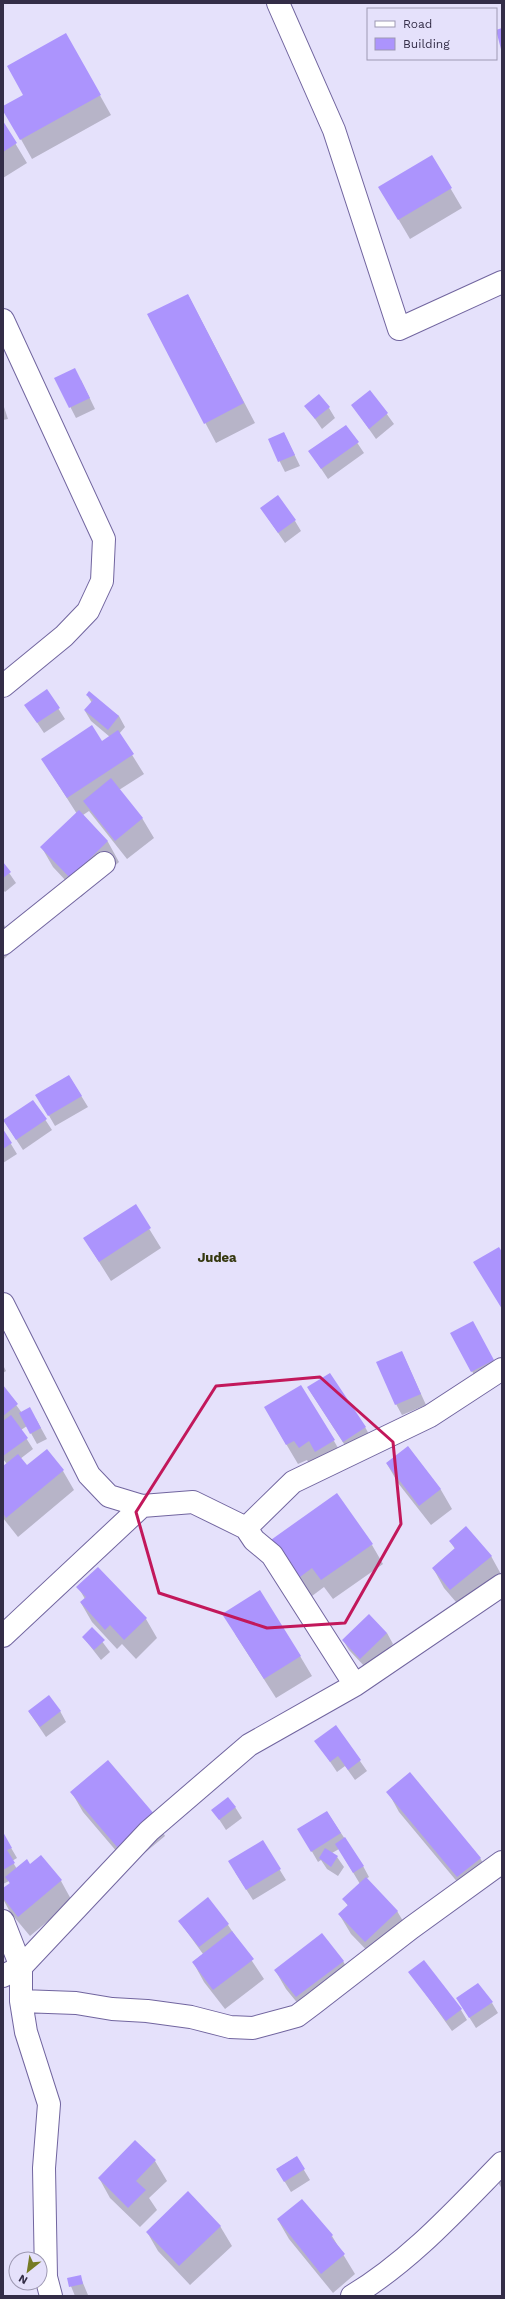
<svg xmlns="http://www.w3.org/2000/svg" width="505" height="2299" viewBox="0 0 505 2299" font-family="'Work Sans',sans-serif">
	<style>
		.shadow { fill: #0003 }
		.building { fill: #ac94fd }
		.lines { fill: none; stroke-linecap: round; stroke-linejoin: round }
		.minor-casing { stroke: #71659f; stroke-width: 24 }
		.minor { stroke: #fff; stroke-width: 22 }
		.marked { fill: none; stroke: #c2185b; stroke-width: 3; stroke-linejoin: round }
		.labels { text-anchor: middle; stroke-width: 3; stroke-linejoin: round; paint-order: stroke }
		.quarter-label { font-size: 13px; font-weight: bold; fill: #35380f; stroke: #e5e1fb }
	</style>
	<rect width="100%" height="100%" fill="#e5e1fb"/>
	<path class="shadow" d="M66,35L111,115L32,159L3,107L24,96Z
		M3,123L27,163L3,178Z
		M432,157L462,208L410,239L380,188Z
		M188,295L255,423L216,443L148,315Z
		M56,379L81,380L95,409L76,418Z
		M370,391L394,424L376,439L352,405Z
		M3,404L8,419L3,420Z
		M306,406L329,408L335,418L322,429Z
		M346,426L364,453L328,479L310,452Z
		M284,433L300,466L285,472L269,440Z
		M261,508L295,521L301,531L285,543Z
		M47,691L65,719L44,733L32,715Z
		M87,695L119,716L125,727L119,734L144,774L119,790L142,818L154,838L127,859L89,811L83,815L108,842L119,862L81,897L53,867L42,848L77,814L42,759L102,742L110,737L91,721L85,711L92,703Z
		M3,864L16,883L5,892L3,890Z
		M3,923L17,946L3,960Z
		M69,1076L88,1107L55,1126L37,1095Z
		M33,1101L52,1130L23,1150L4,1121Z
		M3,1131L17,1154L3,1163Z
		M135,1206L161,1248L111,1281L84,1238Z
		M451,1333H478L499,1371L478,1382Z
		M402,1352L426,1405L402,1415L396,1404Z
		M3,1365L6,1371L3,1373Z
		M3,1387L22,1413L36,1419L47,1439L37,1444L27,1426L21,1430L33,1449L20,1459L27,1467L63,1471L74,1490L18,1537L3,1518V1468L7,1464L3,1459Z
		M308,1388L365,1427L376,1447L355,1461Z
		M276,1427L334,1441L345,1460L311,1467L307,1460L298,1464Z
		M408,1447L441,1490L452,1509L431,1525L398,1483L387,1464Z
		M450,1541L491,1556L502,1576L462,1609L444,1588L433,1568L455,1549Z
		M372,1545L383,1564L333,1599L324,1587L308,1599L281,1561Z
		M78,1587L146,1619L157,1638L136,1659L122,1644L117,1649L92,1622L81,1603L85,1599Z
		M92,1628L110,1652L101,1660L83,1637Z
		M387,1633L393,1644L367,1669L349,1650L343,1640Z
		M235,1634L300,1656L312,1676L276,1698Z
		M60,1711L66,1722L46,1737L29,1712Z
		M336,1727L367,1771L355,1780L345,1766L337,1772L316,1741Z
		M388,1792L480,1858L492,1878L469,1896L399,1812Z
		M72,1793L154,1816L165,1836L129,1866L83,1812Z
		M235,1807L242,1818L226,1830L213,1810Z
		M327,1812L363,1866L369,1877L366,1879L397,1911L409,1931L377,1961L351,1934L339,1914L348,1906L344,1900L360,1884L339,1849L332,1853L337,1857L344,1867L338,1876L327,1869L321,1860L318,1862L299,1829Z
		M3,1834L17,1858L12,1861L17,1869L30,1865L61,1881L72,1901L30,1936L10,1912L3,1899V1889L10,1884L9,1881L3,1884Z
		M262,1841L286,1880L253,1900L235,1872Z
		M179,1921L228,1925L264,1979L225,2009L204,1982L193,1962L203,1954Z
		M343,1961L354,1981L308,2016L286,1989L275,1970Z
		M410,1972L461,2010L467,2020L452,2031Z
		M492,2003L498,2013L476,2028L464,2009Z
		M135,2142L155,2161L167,2181L149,2198L157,2210L140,2227L110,2198L99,2178Z
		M296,2157L310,2180L291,2192L277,2169Z
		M502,2172V2189L495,2177Z
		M302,2200L332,2236L355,2274L333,2293L289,2239L278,2220Z
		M220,2226L232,2246L190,2285L158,2251L147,2232Z
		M80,2276L88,2295L75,2296L68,2279Z"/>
	<path class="building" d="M502,28V53L496,30Z
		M66,33L101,95L20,140L3,111V106L23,95L7,66Z
		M3,121L17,143L3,152Z
		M432,155L452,188L398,220L378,187Z
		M188,294L244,403L204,424L147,314Z
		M75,368L90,398L69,408L54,378Z
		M370,390L388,413L369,429L351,405Z
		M319,394L330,407L315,419L304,406Z
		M346,425L359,442L321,469L308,451Z
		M284,432L295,455L278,462L268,439Z
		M278,495L296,520L278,533L260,508Z
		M47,689L60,708L37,723L24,705Z
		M89,691L119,716L108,730L84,710L93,700L86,695Z
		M92,725L102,741L118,730L134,754L67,798L41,759Z
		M111,778L143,818L115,841L83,801Z
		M79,810L108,841L70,878L40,847Z
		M3,862L11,872L3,878Z
		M69,1075L82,1096L48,1116L35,1095Z
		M33,1100L47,1119L16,1140L3,1120Z
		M3,1129L12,1143L3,1149Z
		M136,1204L151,1228L99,1262L83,1238Z
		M499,1247L502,1252V1309L473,1262Z
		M473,1321L494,1360L471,1372L450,1333Z
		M402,1351L421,1394L395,1405L376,1362Z
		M330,1373L366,1427L343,1442L307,1387Z
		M3,1385L18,1404L3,1416Z
		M301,1385L335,1440L315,1452L309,1441L299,1448L294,1441L286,1445L264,1407Z
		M30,1407L41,1428L30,1434L19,1413Z
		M11,1415L28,1438L3,1456V1421Z
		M408,1446L441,1489L419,1506L386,1463Z
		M47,1449L64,1470L6,1518L3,1513V1466L18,1454L27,1465Z
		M337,1493L373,1544L321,1580L312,1568L296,1580L268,1542Z
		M466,1526L492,1556L450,1590L432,1568L455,1548L449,1541Z
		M98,1567L147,1618L124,1640L110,1625L105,1630L80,1602L86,1597L76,1587Z
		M260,1590L301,1656L264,1679L222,1614Z
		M369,1614L387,1633L360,1659L342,1640Z
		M92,1627L105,1640L94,1650L82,1637Z
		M49,1695L61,1711L40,1727L28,1711Z
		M336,1725L361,1760L348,1770L338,1756L330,1762L314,1741Z
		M108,1760L155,1815L117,1847L70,1792Z
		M410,1772L481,1858L457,1877L386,1792Z
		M228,1797L236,1807L219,1820L211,1810Z
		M327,1811L341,1833L311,1852L297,1829Z
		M3,1832L12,1848L7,1850L15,1863L3,1870Z
		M345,1837L364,1866L353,1873L335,1844Z
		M263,1840L281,1869L246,1890L228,1861Z
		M325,1848L338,1856L331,1867L319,1858Z
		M41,1855L62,1880L18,1917L3,1898V1888L10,1883L5,1877L27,1859L30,1864Z
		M366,1877L398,1911L365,1942L338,1914L348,1905L342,1899Z
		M208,1897L229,1924L199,1947L178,1921Z
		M232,1931L254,1959L213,1990L192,1962Z
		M322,1933L344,1961L296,1997L274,1970Z
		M424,1960L462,2009L446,2021L408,1972Z
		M478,1983L493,2002L469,2018L456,1998Z
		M135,2140L156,2160L136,2181L146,2190L128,2208L98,2178Z
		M297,2156L305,2169L284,2182L276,2169Z
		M188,2191L221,2226L179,2266L146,2232Z
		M302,2199L333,2235L331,2237L345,2254L321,2274L277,2219Z
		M81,2275L83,2284L69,2287L67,2278Z"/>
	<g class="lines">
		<defs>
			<path id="minor" d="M278,3L334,130L399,329L502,282
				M3,320L104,539L102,581L88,611L64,636L3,686
				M3,944L104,863
				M3,1304L89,1475L109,1496L142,1506L193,1502L246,1528L254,1540L272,1555L355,1685
				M246,1528L293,1482L430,1416L502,1369
				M3,1636L142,1506
				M3,1921L21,1967V2001L26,2032L49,2104L44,2168L46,2277L51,2296
				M3,1976L21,1967L149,1831L249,1745L355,1685L502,1585
				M21,2001L76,2003L112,2009L147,2011L191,2017L230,2027L253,2028L297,2016L313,2004L411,1928L502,1862
				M352,2296C410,2261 455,2211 502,2163"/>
		</defs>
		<use href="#minor" class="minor-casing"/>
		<use href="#minor" class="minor"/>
	</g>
	<path class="marked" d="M320,1377L393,1442L401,1524L345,1623L267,1628L159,1593L136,1512L216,1386Z"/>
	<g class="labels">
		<g class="quarter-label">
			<text x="217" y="1262">Judea</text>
		</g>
	</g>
	<rect width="505" height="2299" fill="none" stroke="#332d47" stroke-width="8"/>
	<rect x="367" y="8" width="130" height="52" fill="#e5e1fb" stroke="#9e99b3"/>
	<rect x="375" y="21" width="20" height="6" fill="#ffffff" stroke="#9e99b3"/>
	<text x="403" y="28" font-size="12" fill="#332d47">Road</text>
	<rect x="375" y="38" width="20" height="12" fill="#ac94fd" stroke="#9e99b3"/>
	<text x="403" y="48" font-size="12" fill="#332d47">Building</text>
	<g transform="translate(28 2271) rotate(210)"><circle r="19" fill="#e5e1fb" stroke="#9e99b3"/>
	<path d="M0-3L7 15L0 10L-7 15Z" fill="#767b25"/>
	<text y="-6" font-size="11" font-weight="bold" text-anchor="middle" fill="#332d47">N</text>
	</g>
</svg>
